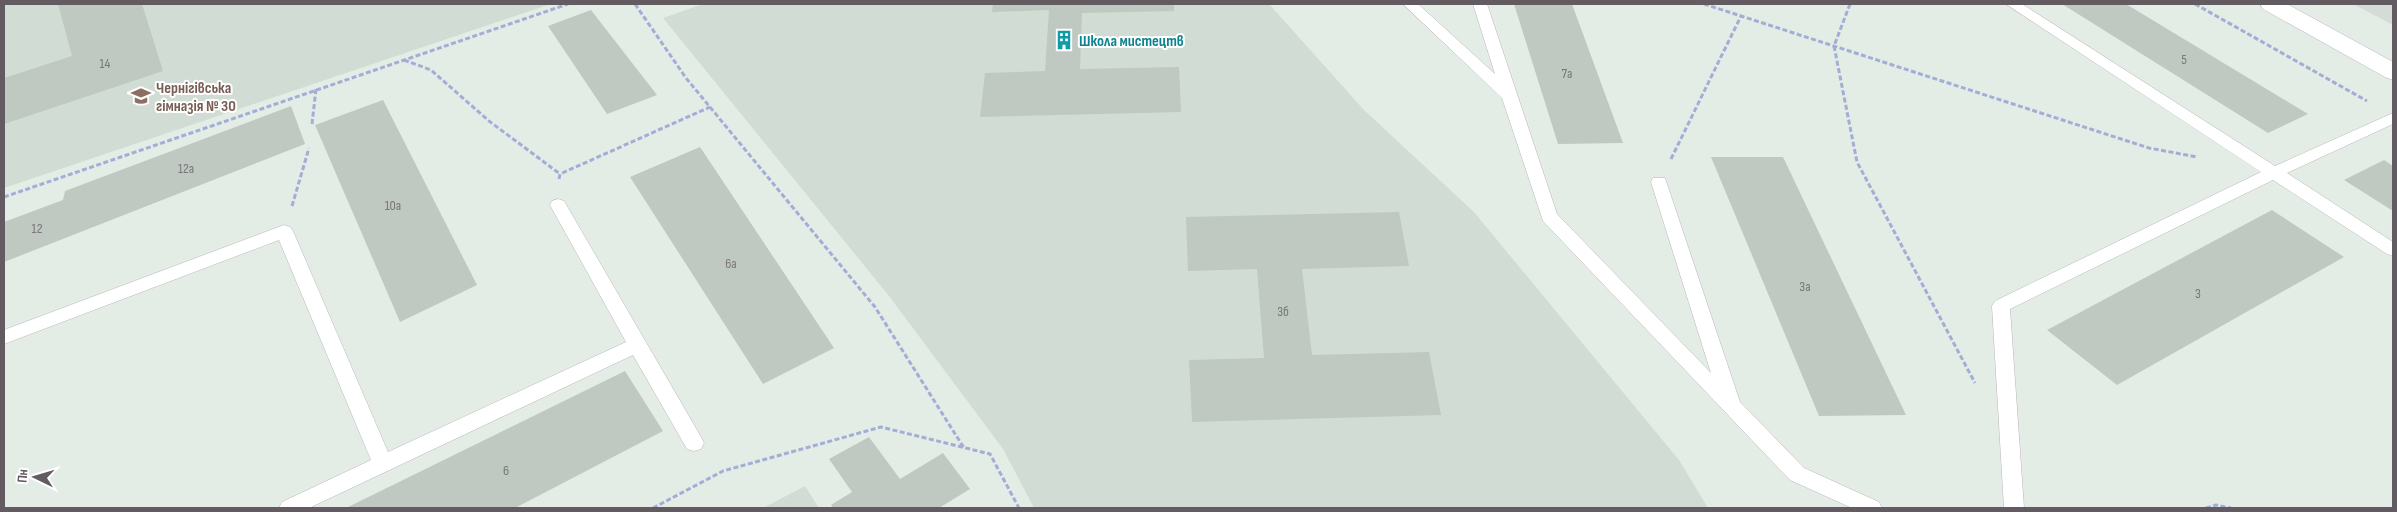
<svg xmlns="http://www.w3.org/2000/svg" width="2397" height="512" viewBox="0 0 2397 512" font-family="'Sofia Sans Condensed',sans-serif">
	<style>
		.industrial { fill: #d5dcd7 }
		.education { fill: #d1ddd4 }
		.building { fill: #bfc8c1 }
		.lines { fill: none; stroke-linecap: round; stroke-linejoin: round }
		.service-casing { stroke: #bdb5bb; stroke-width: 1 }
		.tertiary-casing { stroke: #bdb5bb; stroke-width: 1 }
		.path { stroke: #a3add6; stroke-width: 3; stroke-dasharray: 5 2.5; stroke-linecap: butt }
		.service { fill: #fff; fill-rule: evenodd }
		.tertiary { fill: #fff; fill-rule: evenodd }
		.labels { text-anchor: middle; stroke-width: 4; stroke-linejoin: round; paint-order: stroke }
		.number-label { font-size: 14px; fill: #7a767a }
		.culture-label { font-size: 16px; font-weight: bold; fill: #0d838f; stroke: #fff; text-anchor: start }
		.education-label { font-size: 16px; font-weight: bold; fill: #785e54; stroke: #fff; text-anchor: start }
	</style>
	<rect width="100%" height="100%" fill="#e3ede6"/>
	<path class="industrial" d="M2353,4H2393V25Z"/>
	<path class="education" d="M4,4H551L4,188Z
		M703,4H1269L1364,110L1474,212L1679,460L1708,508H1034L1003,449L889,296L663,18Z
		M805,486L819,508H763Z"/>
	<path class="building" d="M58,4H142L163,71L4,124V78L72,56Z
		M993,4H1174V11L1082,13L1080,69L1179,67L1181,112L980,117L985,73L1045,71L1049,10L992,12Z
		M1514,4H1572L1623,143L1558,144Z
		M2062,4H2126L2308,114L2268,133Z
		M591,10L657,95L607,114L548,26Z
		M383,100L477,285L400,322L315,125Z
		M291,106L305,144L4,262V222L63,200L65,191Z
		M700,147L834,348L763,384L630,177Z
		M1711,157H1783L1906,415L1819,416Z
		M2384,160L2393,166V211L2344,180Z
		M2272,210L2344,257L2117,385L2047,330Z
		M1399,212L1409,266L1302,269L1312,355L1429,352L1441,415L1192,422L1189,360L1264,358L1257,269L1188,271L1186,217Z
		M625,371L663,431L515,508H346Z
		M869,437L900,479L943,453L970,489L939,508H833L831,505L852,492L829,459Z"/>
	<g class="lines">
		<defs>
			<path id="service" d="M1403,4H1418L1495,74L1473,4H1487L1557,214L1711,373L1651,182L1653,178H1665L1740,402L1804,468L1879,502L1882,508H1852L1790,480L1543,221L1502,98Z
				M2006,4H2022L2275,166L2393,113V124L2287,173L2393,242V256L2387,254L2273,180L2010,309L2024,508H2004L1992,306L1995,301L2261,172Z
				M558,199L564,201L701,437L704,443L701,449L694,451L687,449L633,355L309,508H279L282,502L371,460L279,240L4,344V330L284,225L290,227L293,231L388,452L626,342L550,205L552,201Z"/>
			<path id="tertiary" d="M2260,4H2287L2393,62V80L2385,77L2263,9Z"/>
		</defs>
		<use href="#service" class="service-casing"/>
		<use href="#tertiary" class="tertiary-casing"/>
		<path class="path" d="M635,4L686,78L875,307L964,448
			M1704,4L2149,148L2197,157
			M1850,4L1834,46L1857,162L1975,383
			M2195,4L2367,101
			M404,60L431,70L489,121L560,174
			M312,124L316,89
			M1671,159L1741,16
			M559,179L560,174L710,107
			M4,197L568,4
			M292,206L309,148
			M653,508L723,471L881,427L990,454L1019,508
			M2206,508L2216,505L2231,508"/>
		<use href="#service" class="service"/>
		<use href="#tertiary" class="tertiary"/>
	</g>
	<defs>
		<symbol id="building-bare" viewBox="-9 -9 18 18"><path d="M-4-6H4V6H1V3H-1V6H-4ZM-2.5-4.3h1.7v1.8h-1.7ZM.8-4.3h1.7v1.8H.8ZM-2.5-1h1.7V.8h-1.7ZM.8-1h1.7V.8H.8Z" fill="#0f9aa8" stroke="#fff" stroke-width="2.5" paint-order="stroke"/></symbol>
		<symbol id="school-bare" viewBox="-9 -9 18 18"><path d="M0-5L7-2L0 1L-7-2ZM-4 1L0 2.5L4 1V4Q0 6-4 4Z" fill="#8d6e63" stroke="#fff" stroke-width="2.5" paint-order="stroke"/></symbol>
	</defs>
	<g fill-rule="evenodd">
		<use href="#building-bare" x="1050" y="26" width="28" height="28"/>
		<use href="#school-bare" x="127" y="82" width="28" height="28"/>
	</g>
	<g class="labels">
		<g class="number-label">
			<text x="2184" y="64">5</text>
			<text x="105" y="68">14</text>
			<text x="1567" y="78">7а</text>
			<text x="186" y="173">12а</text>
			<text x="393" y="210">10а</text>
			<text x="37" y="233">12</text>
			<text x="731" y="268">6а</text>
			<text x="1805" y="291">3а</text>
			<text x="2198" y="298">3</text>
			<text x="1283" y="316">3б</text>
			<text x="506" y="475">6</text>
		</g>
		<g class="culture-label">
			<text x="1079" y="46">Школа мистецтв</text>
		</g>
		<g class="education-label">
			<text x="156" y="93">Чернігівська<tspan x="156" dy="18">гімназія № 30</tspan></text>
		</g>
	</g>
	<rect width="2397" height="512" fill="none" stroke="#635b62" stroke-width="10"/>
	<g transform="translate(35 477) rotate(275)" stroke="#ffffff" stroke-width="4" paint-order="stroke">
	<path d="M0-4L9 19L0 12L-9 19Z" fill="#635b62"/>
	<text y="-8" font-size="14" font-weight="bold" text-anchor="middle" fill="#635b62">Пн</text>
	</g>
</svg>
